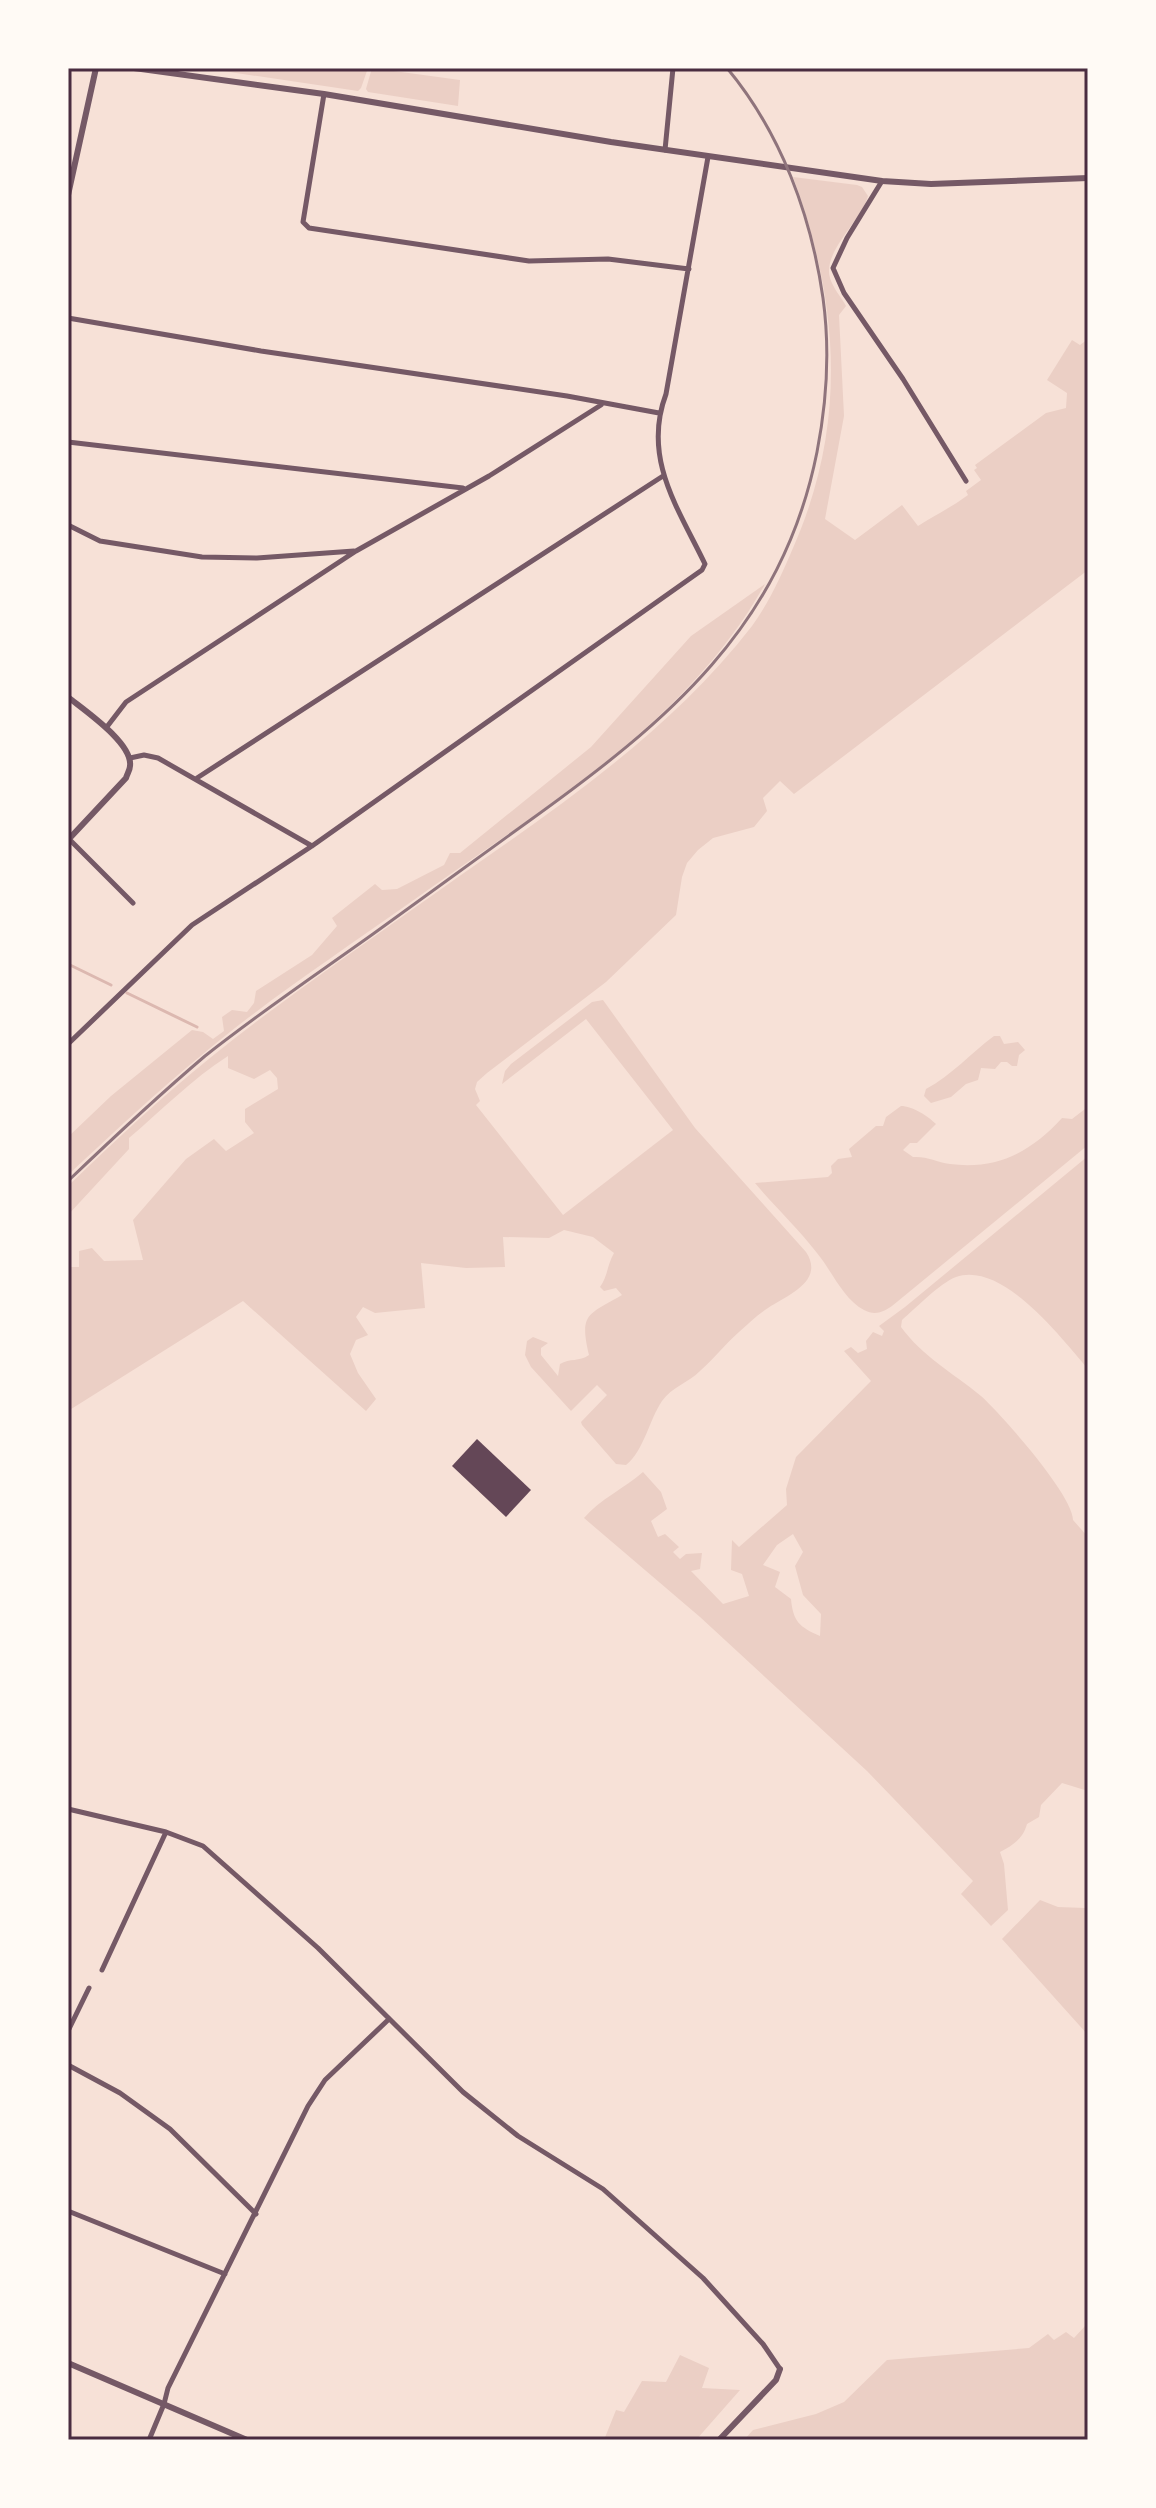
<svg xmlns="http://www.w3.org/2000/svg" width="1156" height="2508" viewBox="0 0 1156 2508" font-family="'DM Sans',sans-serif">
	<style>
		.green { fill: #ebcfc5; fill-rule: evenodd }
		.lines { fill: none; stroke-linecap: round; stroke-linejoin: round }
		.stream { stroke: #dcb8b0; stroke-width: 3 }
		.building { fill: #644757 }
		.minor { stroke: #755966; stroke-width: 5 }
		.tertiary { stroke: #755966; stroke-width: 6 }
		.rail { stroke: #8f747c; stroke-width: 3 }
		.neatline { fill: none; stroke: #4a2c40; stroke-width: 3 }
	</style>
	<rect width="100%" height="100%" fill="#f7e1d7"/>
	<path class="green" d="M216,68H368L361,88L358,91L216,70Z
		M372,68L460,80L458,106L368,92L366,89Z
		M793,177L857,185L862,187L868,196C862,220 822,252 830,278C833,288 841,297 846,306L839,315L844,416L825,519L855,540L902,505L918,526C935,515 952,507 968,495L966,491L981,480L974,470L977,468L975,465L1046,413L1066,408L1067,393L1047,380L1072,340L1080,345L1088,339V570L794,794L780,781L763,798L767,811L754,827L713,838L698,850L687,863L682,877L676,915L606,982L487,1073L477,1082L475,1089L480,1101L476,1105L563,1215L673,1130L586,1019L502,1084L505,1071L511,1064L592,1002L603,1000L695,1128L806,1252C825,1281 788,1295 768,1308C757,1315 748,1324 739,1332C725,1344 714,1359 700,1371C688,1383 672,1387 662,1401C649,1420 644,1451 626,1465L616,1464L582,1425L581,1422L607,1395L597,1385L571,1411L531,1367L525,1355L527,1341L533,1337L548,1343L541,1348V1355L558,1376L560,1364C570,1358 579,1362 589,1355C579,1313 588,1315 622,1295L616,1288L604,1291L600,1287C608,1276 607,1265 614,1253L593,1237L564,1230L549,1238L503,1237L505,1267L466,1268L421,1263L425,1308L375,1313L363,1307L356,1317L368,1335L356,1340L350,1354L358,1373L376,1399L366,1411L243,1301L68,1411V1267H79V1251L92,1248L104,1261L143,1260L133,1220L186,1159L214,1139L226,1151L254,1133L245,1122V1109L278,1089L277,1078L270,1070L254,1079L228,1068V1056C192,1079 162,1110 129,1138V1149L68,1215V1186C114,1142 160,1098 210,1058C275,1005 345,958 413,909C533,823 661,744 752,626C769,603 782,574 793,548C848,423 839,302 793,177Z
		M765,584C686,726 536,812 408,904C339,953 267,1000 203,1054C156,1092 112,1134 68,1175V1137L111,1096L192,1030L203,1032L213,1039L224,1031L222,1017L232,1010L247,1012L254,1003L256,991L312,955L337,926L332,918L375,884L382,890L397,889L444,865L450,853H460L591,747L691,636Z
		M994,1036H1000L1004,1044L1018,1042L1025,1050L1019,1055L1017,1066H1012L1007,1062H1001L995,1069L981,1068L978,1080L966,1084L951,1097L931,1103L924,1096L926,1089C952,1075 971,1053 994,1036Z
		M901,1106C912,1106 928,1116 936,1124L917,1143H910L903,1150L913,1157C927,1156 936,1162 950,1164C997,1170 1031,1152 1062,1118L1072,1119L1085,1109L1088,1113V1145L892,1306C883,1312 875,1316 864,1310C843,1299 832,1271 817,1253C798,1228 775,1207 755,1183L828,1177L832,1173L831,1166L838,1159L852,1157L849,1149L876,1126H883L886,1117Z
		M1088,1156V1369C1061,1338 1003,1261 956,1277C940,1283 916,1308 902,1320L901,1327C922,1356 953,1373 981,1396C1001,1414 1073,1495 1073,1520L1088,1537V1791L1062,1783L1041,1805L1039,1817L1027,1824C1023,1839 1013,1845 1000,1852L1004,1864L1008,1910L991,1926L961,1894L973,1881L867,1771L700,1617L584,1518C600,1499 625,1488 643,1472L661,1492L667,1509L651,1521L658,1537L665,1534L679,1547L673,1552L680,1559L686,1554L702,1553L700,1569L691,1571L723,1604L749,1596L742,1574L731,1570L732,1540L739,1547L787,1505L786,1489L796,1457L871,1381L844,1351L851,1347L858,1353L867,1349L866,1341L873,1332L882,1336L884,1331L879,1326L905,1307ZM793,1534L803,1552L795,1566L803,1595L821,1614L820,1636C799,1627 793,1621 791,1599L775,1587L780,1572L763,1565L777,1545Z
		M1040,1900L1058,1907L1085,1908L1088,1905V2035L1002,1939Z
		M1085,2326L1088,2327V2440H744L753,2430L816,2414L844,2402L887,2360L1029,2348L1048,2334L1054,2340L1066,2332L1074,2338Z
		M680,2355L709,2368L702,2388L740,2390L696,2440H604L616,2410L624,2412L642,2381L666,2382Z"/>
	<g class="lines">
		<path class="stream" d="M68,964L111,985
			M127,993L197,1027"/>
	</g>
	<path class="building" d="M477,1439L531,1490L506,1517L452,1466Z"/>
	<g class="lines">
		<path class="minor" d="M324,94L303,222L309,228L529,261L608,259L689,269
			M665,150L673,68
			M882,181L847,238L833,268L844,293L903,379L966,481
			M68,318L261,351L567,396L659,413
			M68,442L463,488
			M68,525L100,541L202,557L257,558L354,551
			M106,728L126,702L356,551L489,476L601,405
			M130,758L144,755L158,758L312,846
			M197,778L663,476
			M69,839L133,903
			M68,1044L192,925L312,846L702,570L705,564C678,508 642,458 666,394L708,157
			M68,1809L166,1832L203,1846L318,1948L463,2092L518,2136L603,2189L703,2278L763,2344L780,2369
			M102,1970L166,1832
			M68,2031L89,1988
			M68,2065L120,2093L170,2129L256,2214
			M68,2211L225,2274
			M149,2440L164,2404L168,2388L308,2106L325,2080L388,2020"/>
		<path class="tertiary" d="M134,68L324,94L611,142L882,181L931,184L1088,178
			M68,195L96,68
			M68,697C84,710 133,743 130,766C130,770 127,774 126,778L68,840
			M68,2363L247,2440
			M719,2440L776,2380L780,2369"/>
		<path class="rail" d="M68,1181C113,1138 158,1096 205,1056C259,1013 317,974 373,934C425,896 477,859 529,821C667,722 782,627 817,452C827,401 830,349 823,298C811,215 781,133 727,68"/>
	</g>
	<rect width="1156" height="2508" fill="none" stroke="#fffaf5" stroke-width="140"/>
	<rect x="70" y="70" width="1016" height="2368" class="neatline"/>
</svg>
